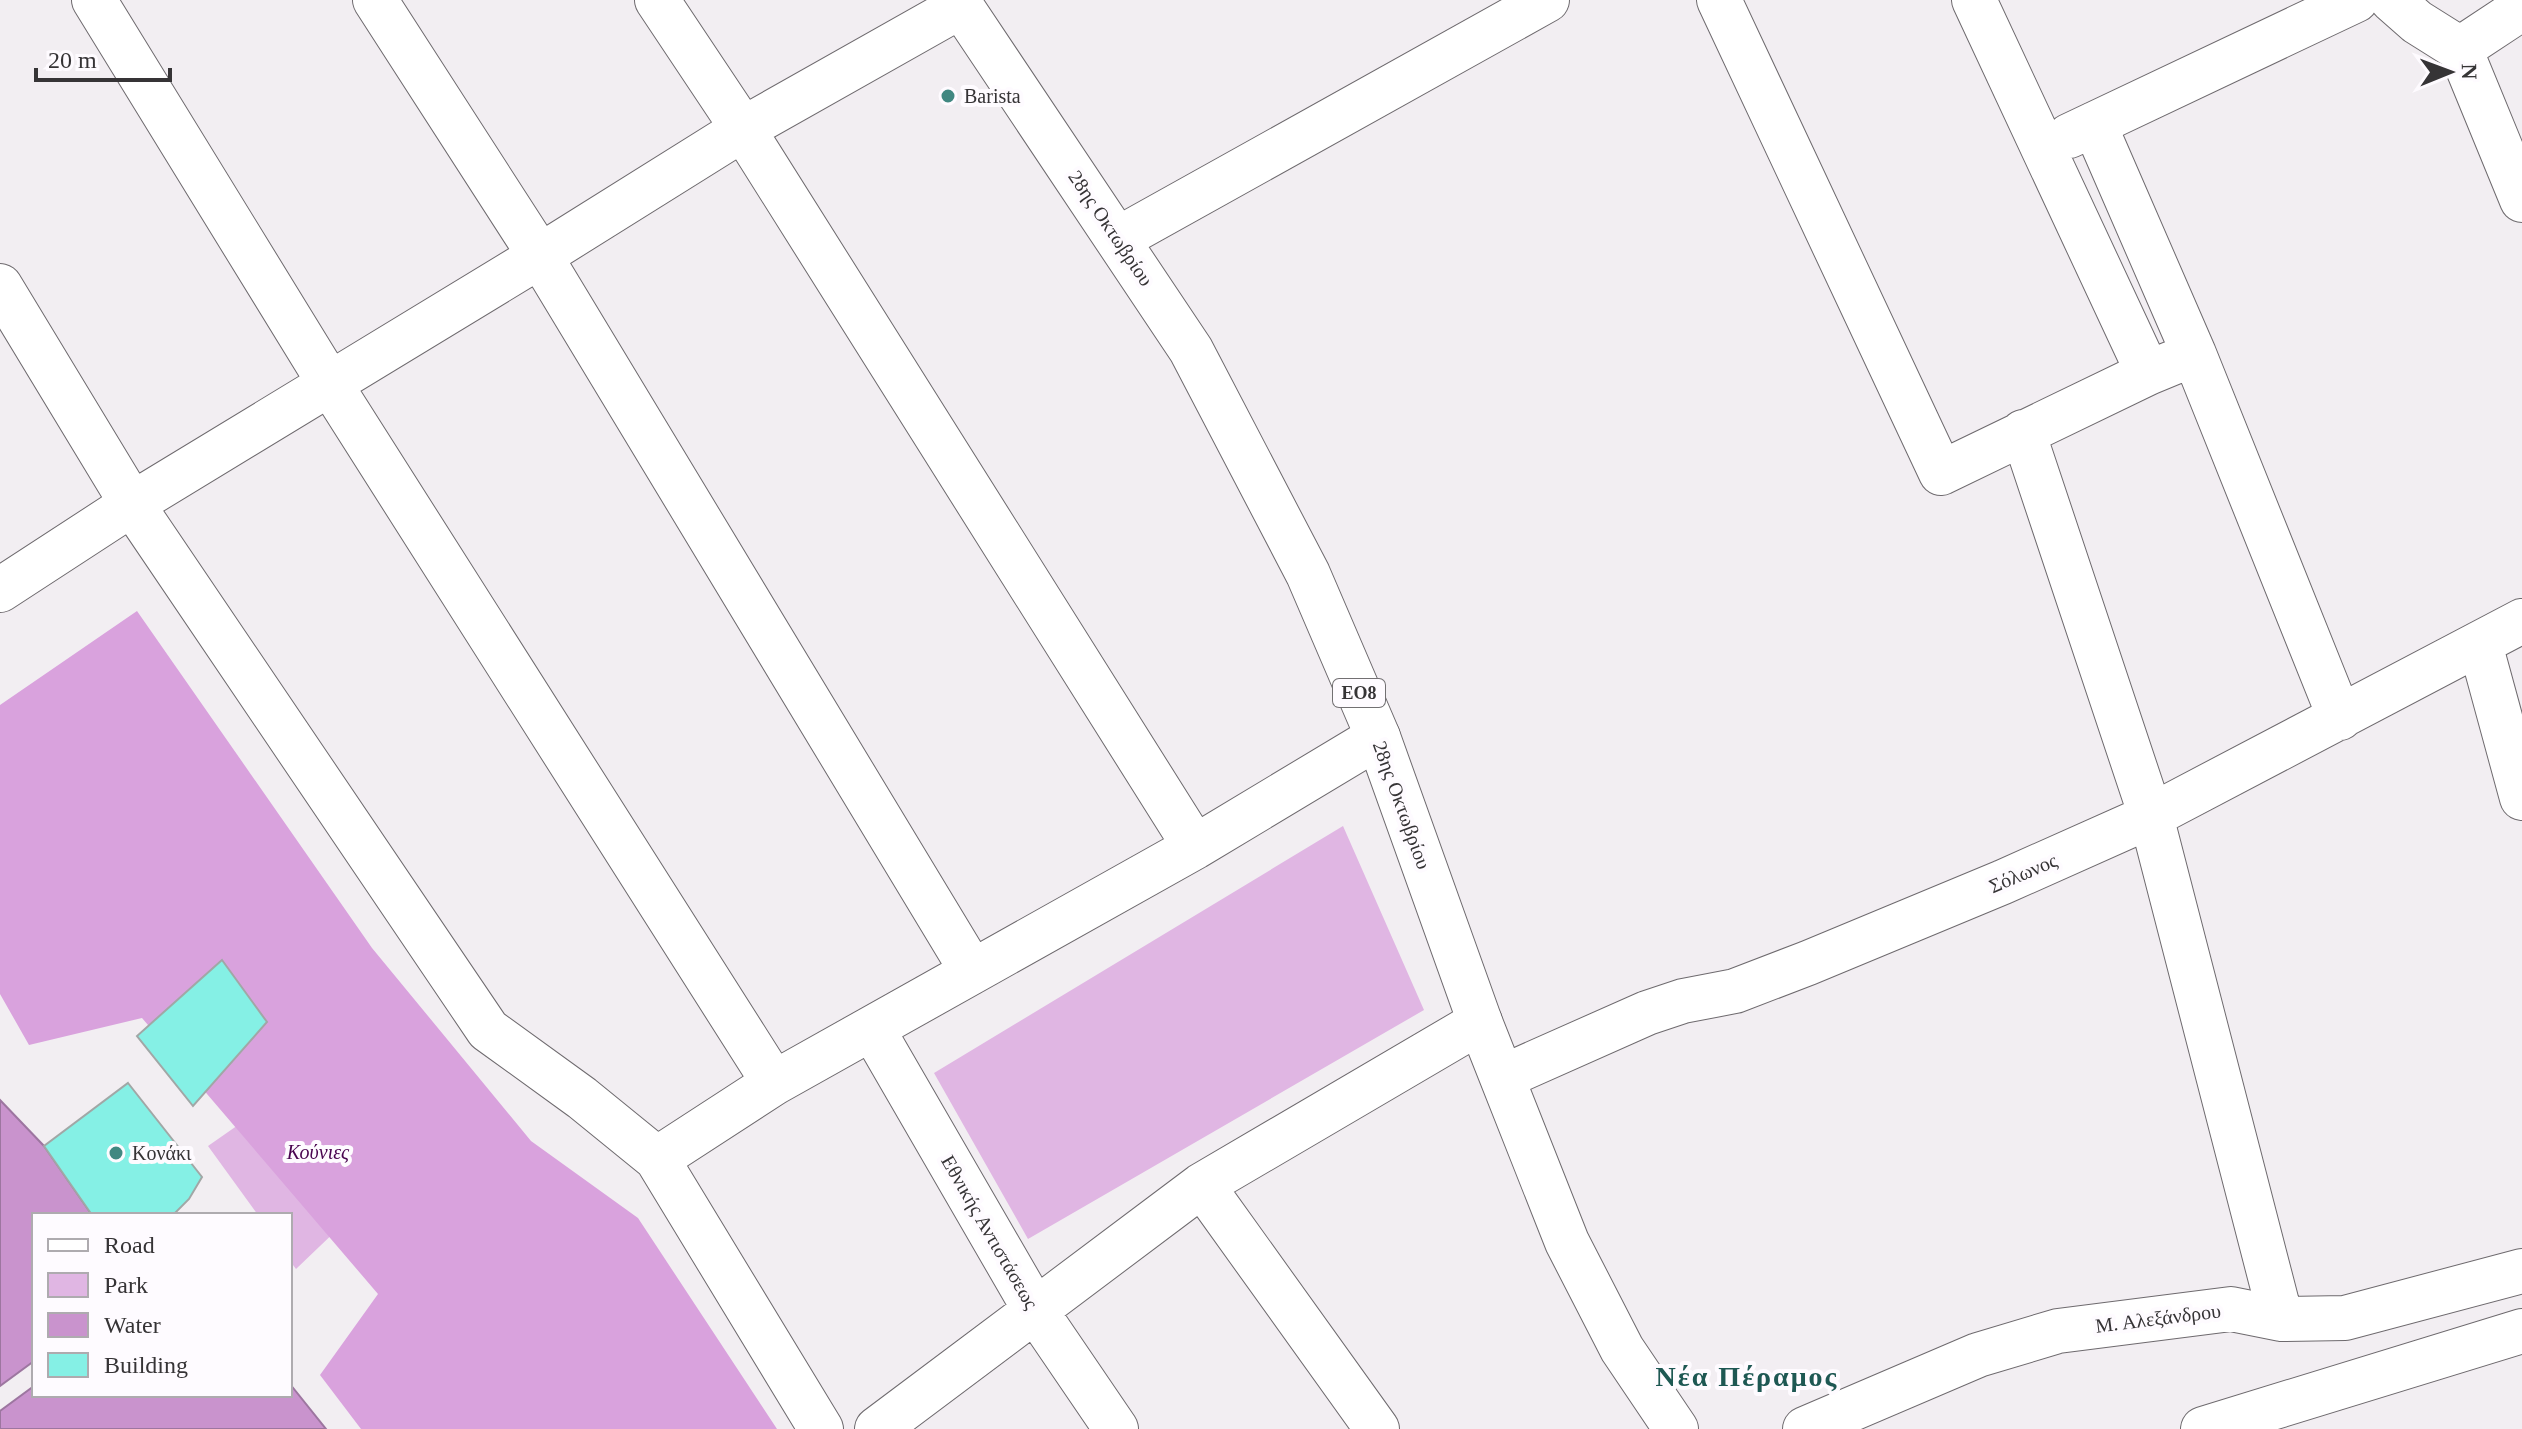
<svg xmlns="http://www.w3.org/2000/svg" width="2522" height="1429" viewBox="0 0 2522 1429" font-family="Georgia,serif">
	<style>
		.green { fill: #e0b6e3 }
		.forest { fill: #d9a2dd }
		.water { fill: #c993cd; stroke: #9d76a0; stroke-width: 2 }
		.building { fill: #85f0e5; stroke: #a1a7a6; stroke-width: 2 }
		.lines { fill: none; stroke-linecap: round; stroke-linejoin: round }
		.street-casing { stroke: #6e6a6e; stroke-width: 46 }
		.primary-casing { stroke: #6e6a6e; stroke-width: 46 }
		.street { stroke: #fff; stroke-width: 44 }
		.primary { stroke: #fff; stroke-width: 44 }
		.poi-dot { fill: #418881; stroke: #fefbff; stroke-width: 3 }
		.labels { text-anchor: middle; stroke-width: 8; stroke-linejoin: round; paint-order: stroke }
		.shield { fill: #fefbff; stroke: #727072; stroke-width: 2 }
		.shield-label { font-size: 18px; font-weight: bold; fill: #363436 }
		.poi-label { font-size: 20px; fill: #363436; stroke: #fefbff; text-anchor: start }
		.street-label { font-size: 20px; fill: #363436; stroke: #fefbff }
		.park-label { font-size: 20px; font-style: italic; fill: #49044f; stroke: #fefbff }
		.district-label { font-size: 28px; font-weight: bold; letter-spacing: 2px; fill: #1e5853; stroke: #fefbff }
	</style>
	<rect width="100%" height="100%" fill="#f2eef2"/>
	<path class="green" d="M1343,826L1424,1010L1028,1239L934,1073Z
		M344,1051L412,1158L296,1269L290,1261V1215H258L208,1146Z"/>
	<path class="forest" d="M137,611L372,948L531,1141L638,1218L777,1429H361L320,1375L378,1294L142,1018L29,1045L0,994V705Z"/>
	<path class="water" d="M0,1100L44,1146L92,1215H34V1361L0,1386Z
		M290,1384L326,1429H0V1411L34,1386V1395H290Z"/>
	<path class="building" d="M222,960L267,1022L193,1106L137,1036Z
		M128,1083L202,1177L189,1199L173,1215H92L44,1146Z"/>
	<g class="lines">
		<defs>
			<path id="street" d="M94,0L330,384L774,1083
				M375,0L540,256L972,971
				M657,0L743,129L1195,847
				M1719,0L1941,473L2148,373L2194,354
				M1974,0L2148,373
				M2392,0L2417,22L2460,49L2522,200
				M2460,49L2522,8
				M2094,124L2194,354L2340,718
				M2069,136L2356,0
				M1118,239L1547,0
				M0,286L132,504L488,1030L582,1098L657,1159L821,1429
				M2023,432L2151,816L2281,1319
				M0,590L132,504L540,256L743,129L961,6
				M2480,644L2522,798
				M873,1030L1035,1310L1116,1429
				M1503,1077L1647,1013L1683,1001L1735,991L1808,963L2003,882L2151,816L2522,621
				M657,1159L774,1083L1195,847L1378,737
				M1202,1185L1377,1429
				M877,1429L1202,1185L1480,1022
				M1805,1429L1978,1355L2058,1331L2231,1309L2281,1319L2345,1318L2522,1271
				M2203,1429L2522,1331"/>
			<path id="primary" d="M957,0L1191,350L1308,574L1378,737L1480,1022L1567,1242L1622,1349L1676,1429"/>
		</defs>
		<use href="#street" class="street-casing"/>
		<use href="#primary" class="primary-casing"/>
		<use href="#street" class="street"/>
		<use href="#primary" class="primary"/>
	</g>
	<g class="poi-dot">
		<circle cx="948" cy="96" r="8"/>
		<circle cx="116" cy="1153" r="8"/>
	</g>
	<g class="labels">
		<rect class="shield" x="1333" y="679" width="52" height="28" rx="6"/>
		<g class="shield-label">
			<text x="1359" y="699">ΕΟ8</text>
		</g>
		<g class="poi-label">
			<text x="964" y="103">Barista</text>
			<text x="132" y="1160">Κονάκι</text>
		</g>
		<g class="street-label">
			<text transform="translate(1111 228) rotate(56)" y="7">28ης Οκτωβρίου</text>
			<text transform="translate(1402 805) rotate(70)" y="7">28ης Οκτωβρίου</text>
			<text transform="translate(2023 873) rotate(-23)" y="7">Σόλωνος</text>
			<text transform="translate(990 1232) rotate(60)" y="7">Εθνικής Αντιστάσεως</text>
			<text transform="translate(2158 1318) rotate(-7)" y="7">Μ. Αλεξάνδρου</text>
		</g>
		<g class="park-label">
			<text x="318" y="1159">Κούνιες</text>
		</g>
		<g class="district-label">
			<text x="1747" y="1386">Νέα Πέραμος</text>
		</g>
	</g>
	<rect x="32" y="1213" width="260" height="184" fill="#fefbff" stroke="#aeabaf" stroke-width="2"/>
	<rect x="48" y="1239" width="40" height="12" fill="#ffffff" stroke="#aeabaf" stroke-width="2"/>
	<text x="104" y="1253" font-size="24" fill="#363436">Road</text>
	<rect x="48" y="1273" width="40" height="24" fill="#e0b6e3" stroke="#aeabaf" stroke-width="2"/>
	<text x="104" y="1293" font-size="24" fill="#363436">Park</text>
	<rect x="48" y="1313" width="40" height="24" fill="#c993cd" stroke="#aeabaf" stroke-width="2"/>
	<text x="104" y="1333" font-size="24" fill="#363436">Water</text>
	<rect x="48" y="1353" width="40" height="24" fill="#85f0e5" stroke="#aeabaf" stroke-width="2"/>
	<text x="104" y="1373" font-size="24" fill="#363436">Building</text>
	<g transform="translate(2450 72) rotate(89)" stroke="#fefbff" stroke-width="6" paint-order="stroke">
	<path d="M0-6L14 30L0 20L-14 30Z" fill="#363436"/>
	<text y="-12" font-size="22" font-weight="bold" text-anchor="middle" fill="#363436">N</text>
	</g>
	<path d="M36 68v12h134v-12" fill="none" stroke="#363436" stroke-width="4"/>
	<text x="48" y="68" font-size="24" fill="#363436" stroke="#fefbff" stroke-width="6" paint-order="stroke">20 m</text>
</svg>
